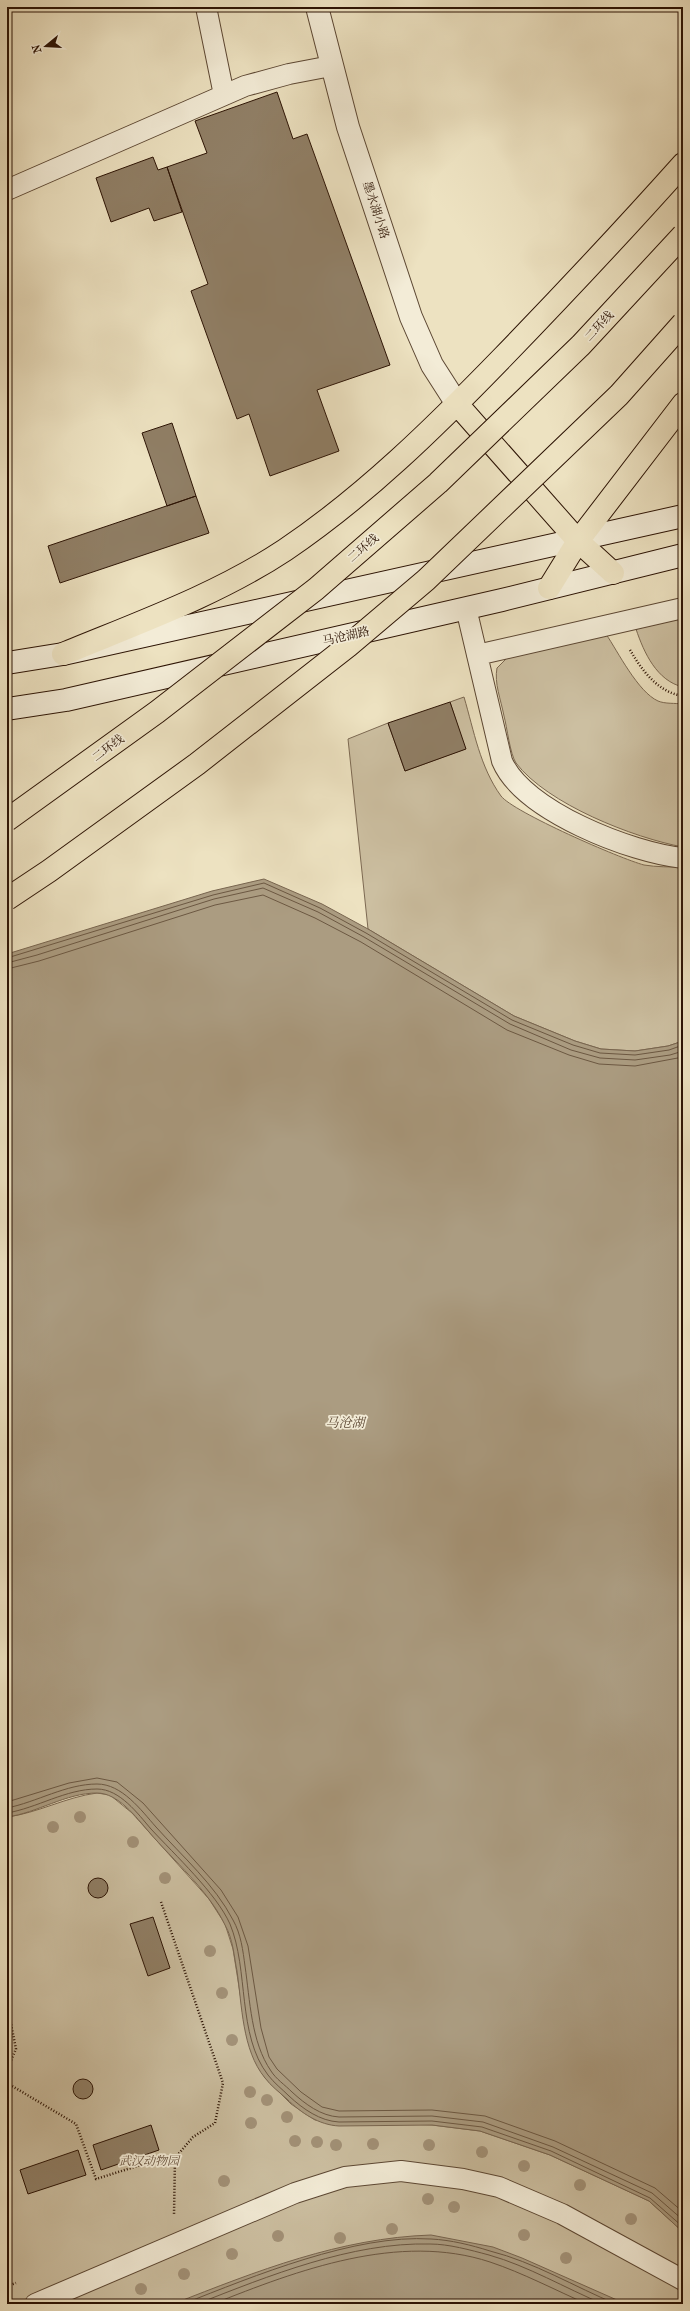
<svg xmlns="http://www.w3.org/2000/svg" width="690" height="2311" viewBox="0 0 690 2311" font-family="'IM FELL French Canon','Noto Serif SC',serif">
	<style>
		.green { fill: #ccbfa1; stroke: #7c6952 }
		.water { fill: #ab9c81; stroke: #78654f }
		.lines { fill: none; stroke-linecap: round; stroke-linejoin: round }
		.shore { stroke: #6c5842; stroke-width: 1 }
		.building { fill: #907f66; stroke: #2c1304 }
		.service-casing { stroke: #5c4733; stroke-width: 22 }
		.minor-casing { stroke: #5c4733; stroke-width: 24 }
		.secondary-casing { stroke: #2c1304; stroke-width: 24 }
		.trunk-casing { stroke: #2c1304; stroke-width: 24 }
		.path { stroke: #2c1304; stroke-width: 2.5; stroke-dasharray: 1 2; stroke-linecap: butt }
		.service { stroke: #f3ecd7; stroke-width: 20 }
		.minor { stroke: #f3ecd7; stroke-width: 22 }
		.secondary { stroke: #f3ecd7; stroke-width: 22 }
		.trunk { stroke: #ede2c1; stroke-width: 22 }
		.trunk-bridge-casing { stroke: #2c1304; stroke-width: 24; stroke-linecap: butt }
		.trunk-bridge { stroke: #ede2c1; stroke-width: 22 }
		.tree { fill: #a29177 }
		.labels { text-anchor: middle; stroke-width: 3.5; stroke-linejoin: round; paint-order: stroke }
		.street-label { font-size: 12px; fill: #2c1304; stroke: #f3ecd7 }
		.park-label { font-size: 12px; font-style: italic; fill: #644f3b; stroke: #f3ecd7 }
		.water-label { font-size: 13px; font-style: italic; fill: #5f4a36; stroke: #f3ecd7 }
	</style>
	<rect width="100%" height="100%" fill="#ede2c1"/>
	<filter id="stains"><feTurbulence type="fractalNoise" baseFrequency=".005" numOctaves="4"/><feColorMatrix values="0 0 0 0 .2 0 0 0 0 .09 0 0 0 0 .02 0 0 0 .5 -.17"/></filter>
	<radialGradient id="worn" r=".72"><stop offset=".6" stop-color="#630" stop-opacity="0"/><stop offset="1" stop-color="#630" stop-opacity=".3"/></radialGradient>
	<path class="green" d="M683,618V687C657,681 644,653 636,629Z
		M606,634C618,652 638,692 658,701C665,704 675,703 683,704V847C634,838 547,804 516,763C510,754 507,727 504,716C501,700 494,683 497,668L507,658Z
		M464,697C474,731 480,767 501,796C513,812 621,859 644,865C656,867 670,867 683,867V1041L668,1046L635,1051L601,1049L575,1041L514,1016L368,929L348,739L388,723L405,771L465,749L450,702Z
		M97,1793L110,1795L132,1813L209,1899L225,1924L233,1949L246,2031L251,2050L265,2078L291,2104L315,2120L432,2125L480,2131L550,2155L649,2201L683,2232V2304H7V1817C38,1813 66,1797 97,1793Z"/>
	<path class="water" d="M264,879L322,904L368,929L514,1016L575,1041L601,1049L635,1051L668,1046L683,1041V2232L649,2201L550,2155L480,2131L432,2125L339,2126C319,2125 301,2113 287,2099C279,2092 271,2086 265,2078C242,2050 242,2005 237,1971C234,1956 233,1939 225,1925C209,1891 173,1860 149,1832C136,1817 118,1793 97,1793C66,1793 37,1813 7,1817V954L212,891Z
		M431,2235L493,2247L522,2258L626,2304H173C257,2271 340,2238 431,2235Z"/>
	<g class="lines">
		<path class="shore" d="M7,958L213,895L264,883L320,908L366,933L512,1020L573,1045L600,1053L635,1055L669,1050L683,1045
			M7,963L37,955L214,899L263,888L318,912L364,937L510,1024L571,1050L600,1058L635,1060L670,1055L683,1051
			M7,969L39,961L215,905L263,895L315,918L361,942L507,1030L569,1055L599,1064L635,1066L683,1057
			M7,1802L69,1783L97,1778L117,1782L143,1803L221,1890L238,1917L248,1946L261,2028L269,2057L277,2069L301,2092L322,2107L339,2111L432,2110L485,2116L555,2141L655,2188L683,2212
			M7,1808C37,1802 66,1784 97,1784C122,1784 141,1810 156,1827C182,1856 215,1885 233,1920C241,1934 243,1951 245,1966C250,2000 251,2042 271,2071C276,2079 285,2085 292,2092C305,2104 321,2116 339,2117L432,2116L483,2122L553,2147L652,2193L683,2220
			M7,1813C37,1808 66,1789 97,1789C120,1789 138,1814 151,1829C175,1855 216,1893 230,1924C249,1970 237,2035 268,2075C274,2083 282,2089 289,2096C303,2109 320,2121 339,2122L432,2121L482,2127L551,2151L650,2198L683,2227
			M183,2304C254,2276 355,2234 431,2239C451,2240 471,2245 490,2251C534,2262 575,2287 616,2304
			M197,2304C268,2276 352,2242 430,2244C449,2244 470,2250 489,2255C528,2266 565,2288 603,2304
			M213,2304C298,2270 399,2232 490,2262C523,2273 555,2290 587,2304"/>
	</g>
	<path class="building" d="M277,92L293,139L307,134L390,365L317,390L339,451L270,476L249,414L237,419L191,291L208,284L167,167L207,153L195,121Z
		M153,157L158,170L167,167L182,212L154,221L149,208L111,222L96,178Z
		M172,423L196,496L167,506L142,433Z
		M196,496L209,533L60,583L48,546Z
		M450,702L466,749L405,771L388,723Z
		M88 1888a10 10 0 1 1 20 0a10 10 0 1 1-20 0Z
		M153,1917L170,1968L148,1976L130,1924Z
		M73 2089a10 10 0 1 1 20 0a10 10 0 1 1-20 0Z
		M151,2125L159,2150L101,2170L93,2145Z
		M78,2150L86,2175L28,2194L20,2170Z"/>
	<g class="lines">
		<defs>
			<path id="service" d="M206,7L224,95
				M7,190L245,86L289,74L331,66
				M466,608L502,761C523,811 632,853 683,858
				M477,655L683,608
				M35,2304L295,2193L345,2177L401,2171L463,2179L499,2187L562,2214L683,2280"/>
			<path id="minor" d="M317,7L348,127L411,317L432,365L457,404"/>
			<path id="secondary" d="M7,663L63,654L683,516
				M7,709L66,700L502,600L683,555"/>
			<path id="trunk" d="M457,404L578,541L613,573
				M549,588L578,541L683,404
				M63,654C138,623 217,595 285,550C365,496 435,427 502,358C563,295 624,230 683,164"/>
		</defs>
		<use href="#service" class="service-casing"/>
		<use href="#minor" class="minor-casing"/>
		<use href="#secondary" class="secondary-casing"/>
		<use href="#trunk" class="trunk-casing"/>
		<path class="path" d="M630,650C642,670 657,692 683,696
			M161,1902L223,2083L215,2123L193,2137L175,2158
			M7,2004L16,2049L7,2070
			M7,2083L76,2124L96,2179L166,2157L175,2158L174,2215
			M7,2286L16,2283"/>
		<use href="#service" class="service"/>
		<use href="#minor" class="minor"/>
		<use href="#secondary" class="secondary"/>
		<use href="#trunk" class="trunk"/>
		<defs>
			<path id="trunk-bridge" d="M7,820L157,712L316,589L438,483L581,345L683,235
				M7,899L49,871L197,764L348,646L426,580L619,395L683,323"/>
		</defs>
		<use href="#trunk-bridge" class="trunk-bridge-casing"/>
		<use href="#trunk-bridge" class="trunk-bridge"/>
	</g>
	<g class="tree">
		<circle cx="80" cy="1817" r="6"/>
		<circle cx="53" cy="1827" r="6"/>
		<circle cx="133" cy="1842" r="6"/>
		<circle cx="165" cy="1878" r="6"/>
		<circle cx="210" cy="1951" r="6"/>
		<circle cx="222" cy="1993" r="6"/>
		<circle cx="232" cy="2040" r="6"/>
		<circle cx="250" cy="2092" r="6"/>
		<circle cx="267" cy="2100" r="6"/>
		<circle cx="287" cy="2117" r="6"/>
		<circle cx="251" cy="2123" r="6"/>
		<circle cx="295" cy="2141" r="6"/>
		<circle cx="317" cy="2142" r="6"/>
		<circle cx="373" cy="2144" r="6"/>
		<circle cx="336" cy="2145" r="6"/>
		<circle cx="429" cy="2145" r="6"/>
		<circle cx="482" cy="2152" r="6"/>
		<circle cx="524" cy="2166" r="6"/>
		<circle cx="224" cy="2181" r="6"/>
		<circle cx="580" cy="2185" r="6"/>
		<circle cx="428" cy="2199" r="6"/>
		<circle cx="454" cy="2207" r="6"/>
		<circle cx="631" cy="2219" r="6"/>
		<circle cx="392" cy="2229" r="6"/>
		<circle cx="524" cy="2235" r="6"/>
		<circle cx="278" cy="2236" r="6"/>
		<circle cx="340" cy="2238" r="6"/>
		<circle cx="232" cy="2254" r="6"/>
		<circle cx="566" cy="2258" r="6"/>
		<circle cx="184" cy="2274" r="6"/>
		<circle cx="141" cy="2289" r="6"/>
	</g>
	<g class="labels">
		<g class="street-label">
			<text transform="translate(376 210) rotate(72)" y="4">墨水湖小路</text>
			<text transform="translate(599 326) rotate(-47)" y="4">二环线</text>
			<text transform="translate(363 548) rotate(-41)" y="4">二环线</text>
			<text transform="translate(346 636) rotate(-13)" y="4">马沧湖路</text>
			<text transform="translate(108 748) rotate(-37)" y="4">二环线</text>
		</g>
		<g class="park-label">
			<text x="149" y="2165">武汉动物园</text>
		</g>
		<g class="water-label">
			<text x="345" y="1427">马沧湖</text>
		</g>
	</g>
	<rect width="690" height="2311" fill="none" stroke="#ede2c1" stroke-width="24"/>
	<rect x="8" y="8" width="674" height="2295" fill="none" stroke="#2c1304" stroke-width="2"/>
	<rect x="12" y="12" width="666" height="2287" fill="none" stroke="#2c1304"/>
	<g transform="translate(46 46) rotate(252)" stroke="#f3ecd7" stroke-width="3" paint-order="stroke">
	<path d="M0-3L7 15L0 10L-7 15Z" fill="#2c1304"/>
	<text y="-6" font-size="11" font-weight="bold" text-anchor="middle" fill="#2c1304">N</text>
	</g>
	<rect width="100%" height="100%" filter="url(#stains)"/>
	<rect width="100%" height="100%" fill="url(#worn)"/>
</svg>
